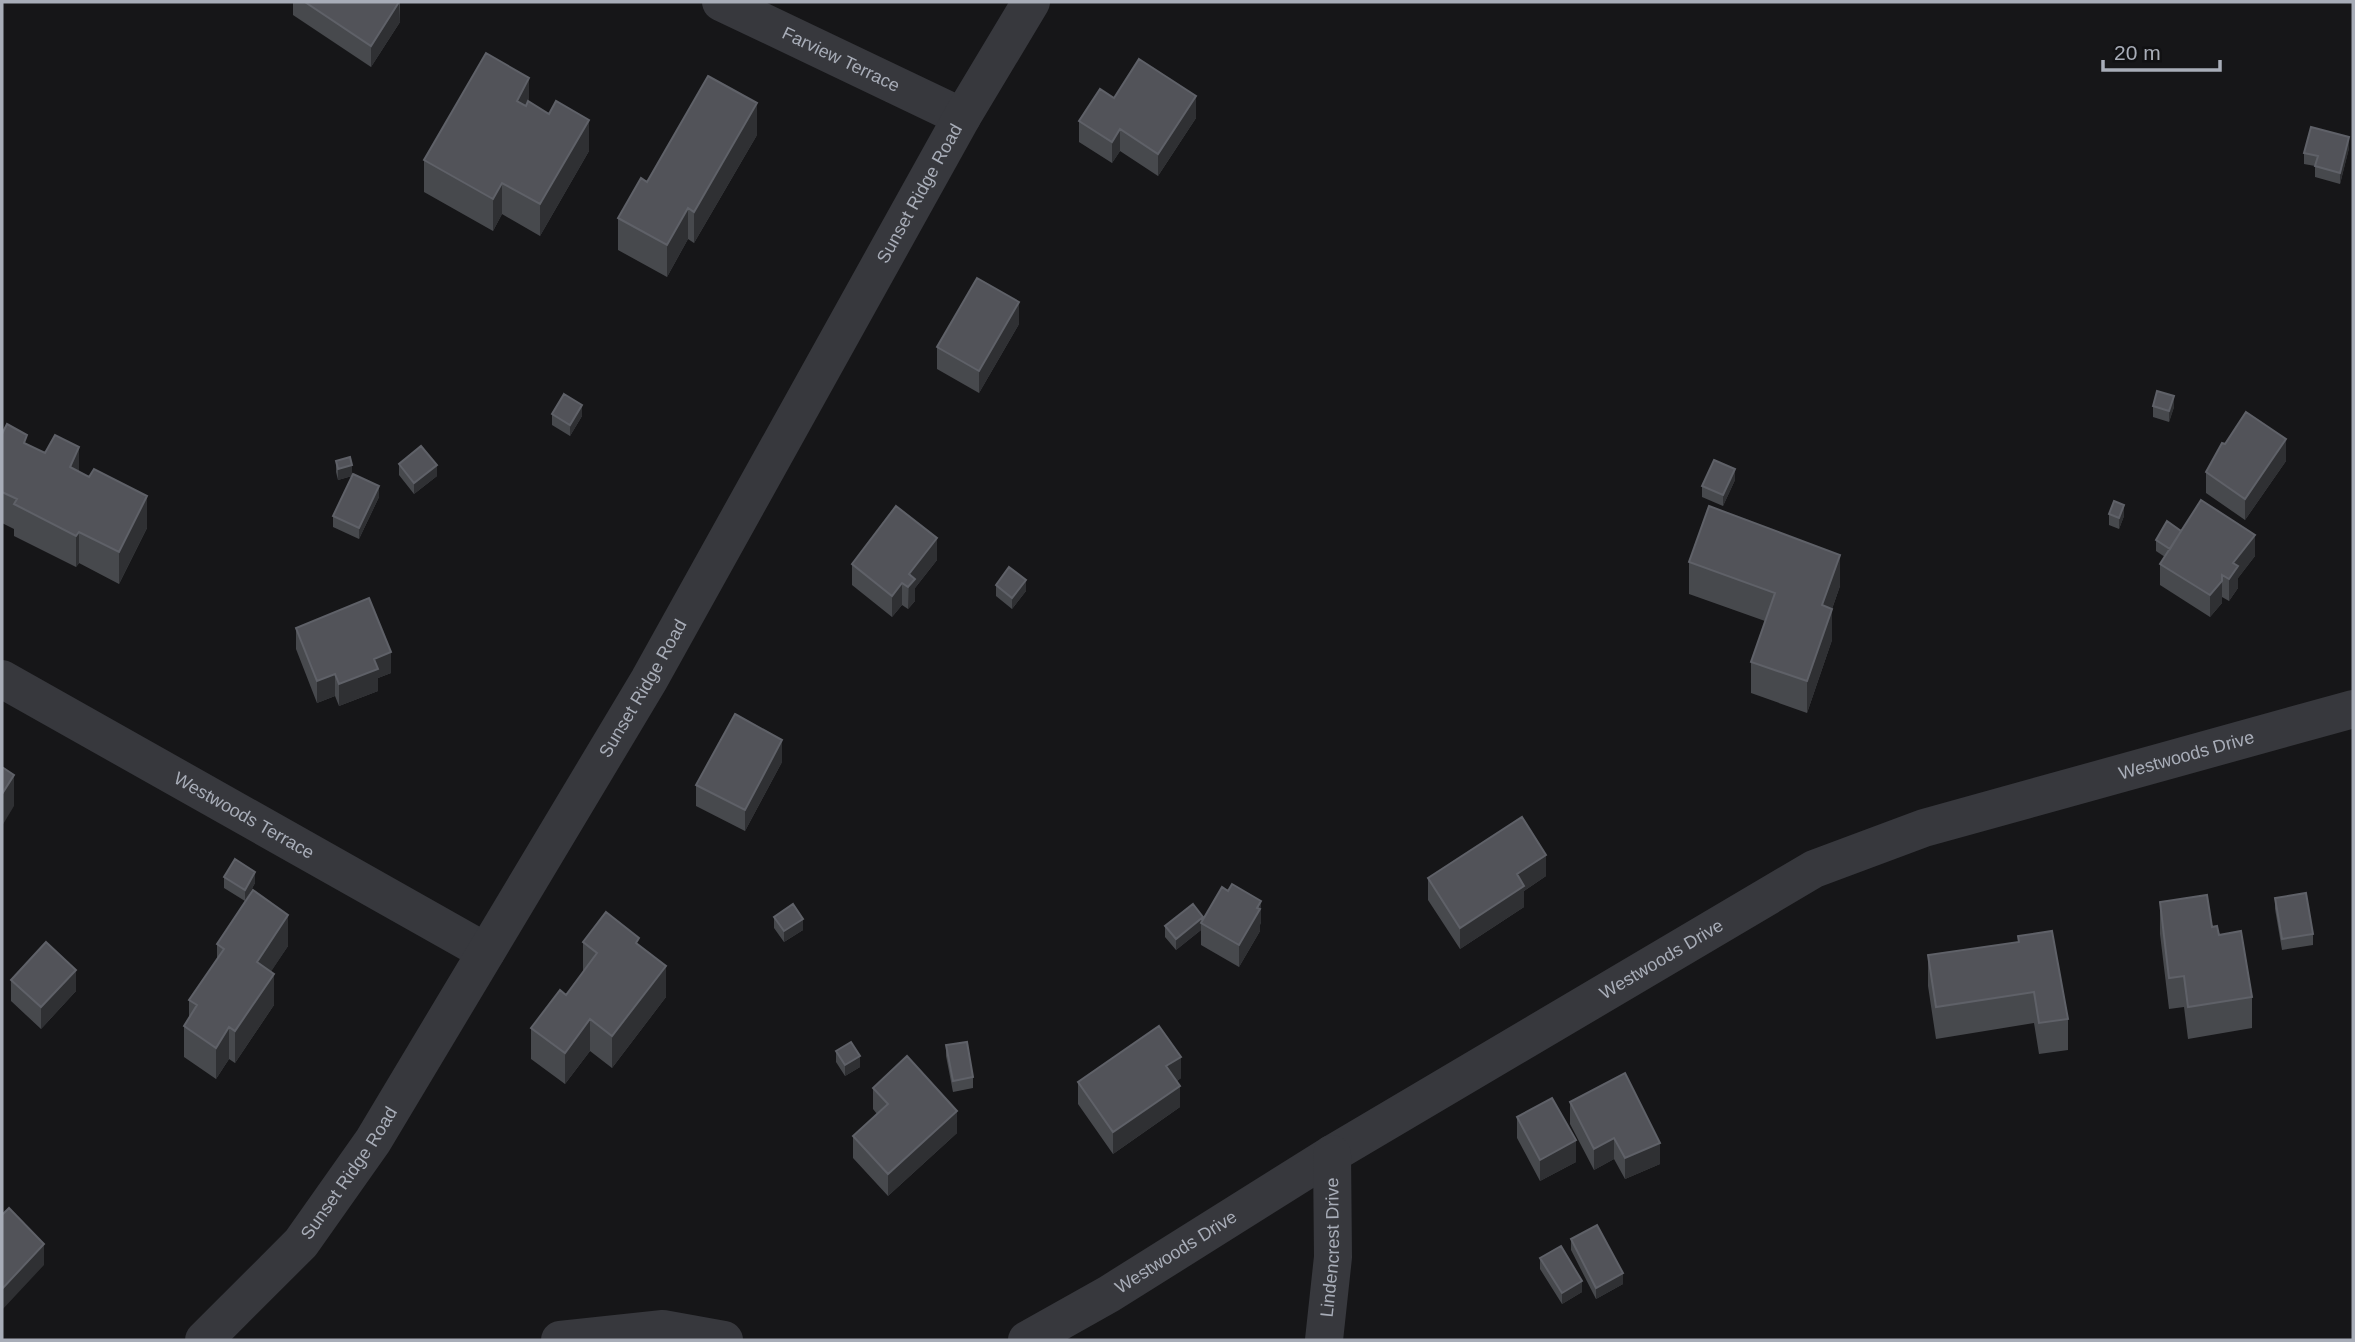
<svg xmlns="http://www.w3.org/2000/svg" width="2355" height="1342" viewBox="0 0 2355 1342" font-family="Arial,sans-serif">
	<style>
		.lines { fill: none; stroke-linecap: round; stroke-linejoin: round }
		.minor { stroke: #37383d; stroke-width: 38 }
		.wall { fill: #47494d }
		.shaded-wall { fill: #2f3033 }
		.building { fill: #525359; stroke: #5f6168; stroke-width: 2 }
		.labels { text-anchor: middle; stroke-width: 5; stroke-linejoin: round; paint-order: stroke }
		.street-label { font-size: 18px; fill: #a8adb8; stroke: #111113 }
	</style>
	<rect width="100%" height="100%" fill="#161618"/>
	<g class="lines">
		<g class="minor">
			<path id="s1" d="M721,2L962,117"/>
			<path id="s2" d="M2,679L486,952"/>
			<path id="s3" d="M204,1340L301,1243L373,1141L649,680L962,117L1031,2"/>
			<path d="M560,1340L663,1329L724,1340"/>
			<path id="s4" d="M1027,1340L1109,1294L1332,1154L1814,869L1924,828L2353,709"/>
			<path id="s5" d="M1324,1340L1333,1257L1332,1154"/>
		</g>
	</g>
	<path class="wall" d="M293,2H400V22L371,67L293,15Z
		M1114,98L1196,118L1158,176L1120,151L1112,163L1079,142V121Z
		M529,102L589,151L540,236L502,214L493,231L424,192V160Z
		M757,135L694,243L688,239L667,277L618,250V218L647,182Z
		M2349,148L2340,184L2315,177V166L2304,164V153Z
		M1019,324L979,393L937,369V347Z
		M2153,406L2174,407L2169,422L2153,417Z
		M552,414L582,416L570,436L552,425Z
		M2,434L27,445L79,472L147,528L119,584L79,563L76,567L14,536V529L2,523Z
		M2225,444L2286,461L2245,520L2206,493V472Z
		M336,461L379,497L359,539L333,527V516L352,476L338,480L336,472Z
		M399,464L437,476L414,494L399,475Z
		M1735,480L1723,506L1702,497V486Z
		M2109,514L2124,516L2119,529L2109,525Z
		M2181,531L2255,556L2238,578V588L2229,601L2222,597V603L2210,617L2160,585V564L2165,557L2156,551V540Z
		M937,560L915,588V601L908,609L902,605L892,617L852,585V564Z
		M1689,562L1840,586L1832,609V640L1807,713L1751,693V662L1765,621L1689,594Z
		M996,585L1026,591L1012,609L996,596Z
		M296,628L391,673L378,678V691L339,706L335,696L317,703L296,649Z
		M782,762L745,831L696,806V785Z
		M1546,876L1524,891V907L1460,949L1428,900V878Z
		M224,877L255,883L245,901L224,888Z
		M2275,898L2313,934V945L2282,950L2275,909Z
		M2160,902L2212,927L2219,935L2252,997V1028L2188,1039L2184,1007L2169,1009L2160,934Z
		M774,917L803,930L784,942L774,928Z
		M1203,920L1261,922L1260,925V931L1239,967L1201,945V930L1176,950L1165,937V926Z
		M2018,936L2068,1019V1050L2039,1054L2034,1023L1936,1039L1928,986V955L2018,942Z
		M583,942L639,946L666,997L612,1068L590,1051L565,1084L531,1059V1028L566,995L583,972Z
		M217,944L288,946L271,971L274,1005L235,1063L229,1059L216,1079L184,1057V1026L189,1017V1000L217,959Z
		M11,980L76,991L41,1029L11,1001Z
		M946,1045L973,1077V1088L953,1092L946,1056Z
		M836,1051L860,1067L845,1076L836,1062Z
		M1181,1078L1177,1081L1180,1107L1113,1154L1078,1104V1082Z
		M873,1088L957,1133L888,1196L853,1158V1136L877,1114L873,1109Z
		M1570,1102L1660,1164L1625,1179L1614,1159L1594,1170L1570,1124Z
		M1517,1117L1576,1162L1540,1181L1517,1138Z
		M1571,1239L1623,1284L1596,1299L1571,1250Z
		M1540,1258L1582,1292L1562,1304L1540,1269Z"/>
	<path class="shaded-wall" d="M399,2L400,22L371,67V46Z
		M529,78V110L517,101Z
		M1196,96V118L1158,176V154Z
		M757,103V135L694,243V212Z
		M589,120V151L540,236V204Z
		M1120,129V151L1112,163V142Z
		M2349,137V148L2340,184V173Z
		M502,183V214L493,231V199Z
		M688,208V239L667,277V245Z
		M1019,302V324L979,393V371Z
		M2174,396V407L2169,422V411Z
		M582,405V416L570,436V425Z
		M2286,439V461L2245,520V499Z
		M79,447V479L70,467Z
		M352,465V476L338,480V469Z
		M437,465V476L414,494V483Z
		M1735,469V480L1723,506V495Z
		M379,486V497L359,539V528Z
		M147,496V528L119,584V552Z
		M2124,505V516L2119,529V518Z
		M79,532V563L76,567V536Z
		M2255,535V556L2238,578V588L2229,601V579L2233,563Z
		M937,538V560L915,588V601L908,609L909,574Z
		M1840,555V586L1822,637V605Z
		M2222,575V603L2210,617V595Z
		M1026,580V591L1012,609V598Z
		M902,583V605L892,617V596Z
		M1832,609V640L1807,713V681Z
		M391,652V673L378,678V691L339,706V684L374,659Z
		M335,674V696L317,703V681Z
		M782,740V762L745,831V810Z
		M14,775V806L2,826V794Z
		M1546,855V876L1524,891V907L1460,949V928L1517,874Z
		M255,872V883L245,901V890Z
		M1261,901V922L1260,925V931L1239,967V945Z
		M288,915V946L257,993V962Z
		M1203,917V924L1201,923V930L1176,950V939Z
		M803,919V930L784,942V931Z
		M666,966V997L612,1068V1036Z
		M76,970V991L41,1029V1007Z
		M274,974V1005L235,1063V1031Z
		M590,1019V1051L565,1084V1053Z
		M229,1027V1059L216,1079V1048Z
		M860,1056V1067L845,1076V1065Z
		M1181,1057V1078L1166,1088V1066Z
		M1180,1086V1107L1113,1154V1132Z
		M957,1111V1133L888,1196V1174Z
		M1614,1138V1159L1594,1170V1149Z
		M1576,1140V1162L1540,1181V1160Z
		M1660,1143V1164L1625,1179V1158Z
		M44,1244V1265L2,1310V1289Z
		M1623,1273V1284L1596,1299V1288Z
		M1582,1281V1292L1562,1304V1293Z"/>
	<path class="building" d="M305,2H399L371,46Z
		M486,53L529,78L517,101L526,106L528,101L549,114L556,101L589,120L540,204L502,183L493,199L424,160Z
		M1139,59L1196,96L1158,154L1120,129L1112,142L1079,121L1100,89L1114,98Z
		M708,76L757,103L694,212L688,208L667,245L618,218L641,178L647,182Z
		M2311,127L2349,137L2340,173L2315,166L2318,156L2304,153Z
		M977,278L1019,302L979,371L937,347Z
		M2157,391L2174,396L2169,411L2153,406Z
		M564,394L582,405L570,425L552,414Z
		M2246,412L2286,439L2245,499L2206,472L2222,443L2225,444Z
		M7,424L27,435L24,443L45,453L55,435L79,447L70,467L89,477L94,469L147,496L119,552L79,532L76,536L14,504L17,499L2,492V434Z
		M421,446L437,465L414,483L399,464Z
		M350,457L352,465L338,469L336,461Z
		M1714,460L1735,469L1723,495L1702,486Z
		M353,474L379,486L359,528L333,516Z
		M2201,500L2255,535L2233,563L2238,566L2229,579L2222,575V581L2210,595L2160,564Z
		M2114,501L2124,505L2119,518L2109,514Z
		M896,506L937,538L909,574L915,579L908,587L902,583L892,596L852,564Z
		M1709,506L1840,555L1822,605L1832,609L1807,681L1751,662L1775,593L1689,562Z
		M2167,521L2181,531L2170,549L2156,540Z
		M1009,567L1026,580L1012,598L996,585Z
		M369,598L391,652L374,659L378,669L339,684L335,674L317,681L296,628Z
		M735,714L782,740L745,810L696,785Z
		M2,767L14,775L2,794Z
		M1522,817L1546,855L1517,874L1524,886L1460,928L1428,878Z
		M235,859L255,872L245,890L224,877Z
		M1232,884L1261,901L1257,908L1260,909L1239,945L1201,923L1222,887L1228,891Z
		M253,890L288,915L257,962L274,974L235,1031L229,1027L216,1048L184,1026L197,1005L189,1000L224,949L217,944Z
		M2306,893L2313,934L2282,939L2275,898Z
		M2207,895L2212,927L2217,926L2219,935L2241,931L2252,997L2188,1007L2184,976L2169,978L2160,902Z
		M793,904L803,919L784,931L774,917Z
		M1193,904L1203,917L1176,939L1165,926Z
		M606,912L639,938L636,943L666,966L612,1036L590,1019L565,1053L531,1028L560,990L566,995L597,953L583,942Z
		M2052,931L2068,1019L2039,1023L2034,992L1936,1007L1928,955L2019,942L2018,936Z
		M46,942L76,970L41,1007L11,980Z
		M1159,1026L1181,1057L1166,1066L1180,1086L1113,1132L1078,1082Z
		M851,1042L860,1056L845,1065L836,1051Z
		M967,1042L973,1077L953,1081L946,1045Z
		M907,1056L957,1111L888,1174L853,1136L888,1104L873,1088Z
		M1625,1073L1660,1143L1625,1158L1614,1138L1594,1149L1570,1102Z
		M1552,1098L1576,1140L1540,1160L1517,1117Z
		M9,1208L44,1244L2,1289V1215Z
		M1597,1225L1623,1273L1596,1288L1571,1239Z
		M1561,1246L1582,1281L1562,1293L1540,1258Z"/>
	<g class="labels">
		<g class="street-label">
			<text dy="6" stroke="none"><textPath href="#s1" startOffset="133">Farview Terrace</textPath></text>
			<text dy="6" stroke="none"><textPath href="#s3" startOffset="1356">Sunset Ridge Road</textPath></text>
			<text dy="6" stroke="none"><textPath href="#s3" startOffset="789">Sunset Ridge Road</textPath></text>
			<text dy="6" stroke="none"><textPath href="#s4" startOffset="1307">Westwoods Drive</textPath></text>
			<text dy="6" stroke="none"><textPath href="#s2" startOffset="278">Westwoods Terrace</textPath></text>
			<text dy="6" stroke="none"><textPath href="#s4" startOffset="740">Westwoods Drive</textPath></text>
			<text dy="6" stroke="none"><textPath href="#s3" startOffset="222">Sunset Ridge Road</textPath></text>
			<text dy="6" stroke="none"><textPath href="#s5" startOffset="93">Lindencrest Drive</textPath></text>
			<text dy="6" stroke="none"><textPath href="#s4" startOffset="173">Westwoods Drive</textPath></text>
		</g>
	</g>
	<rect width="2355" height="1342" fill="none" stroke="#a8adb8" stroke-width="7"/>
	<path d="M2103 60v10h117v-10" fill="none" stroke="#a8adb8" stroke-width="3.5"/>
	<text x="2114" y="60" font-size="21" fill="#a8adb8" stroke="#111113" stroke-width="5" paint-order="stroke">20 m</text>
</svg>
